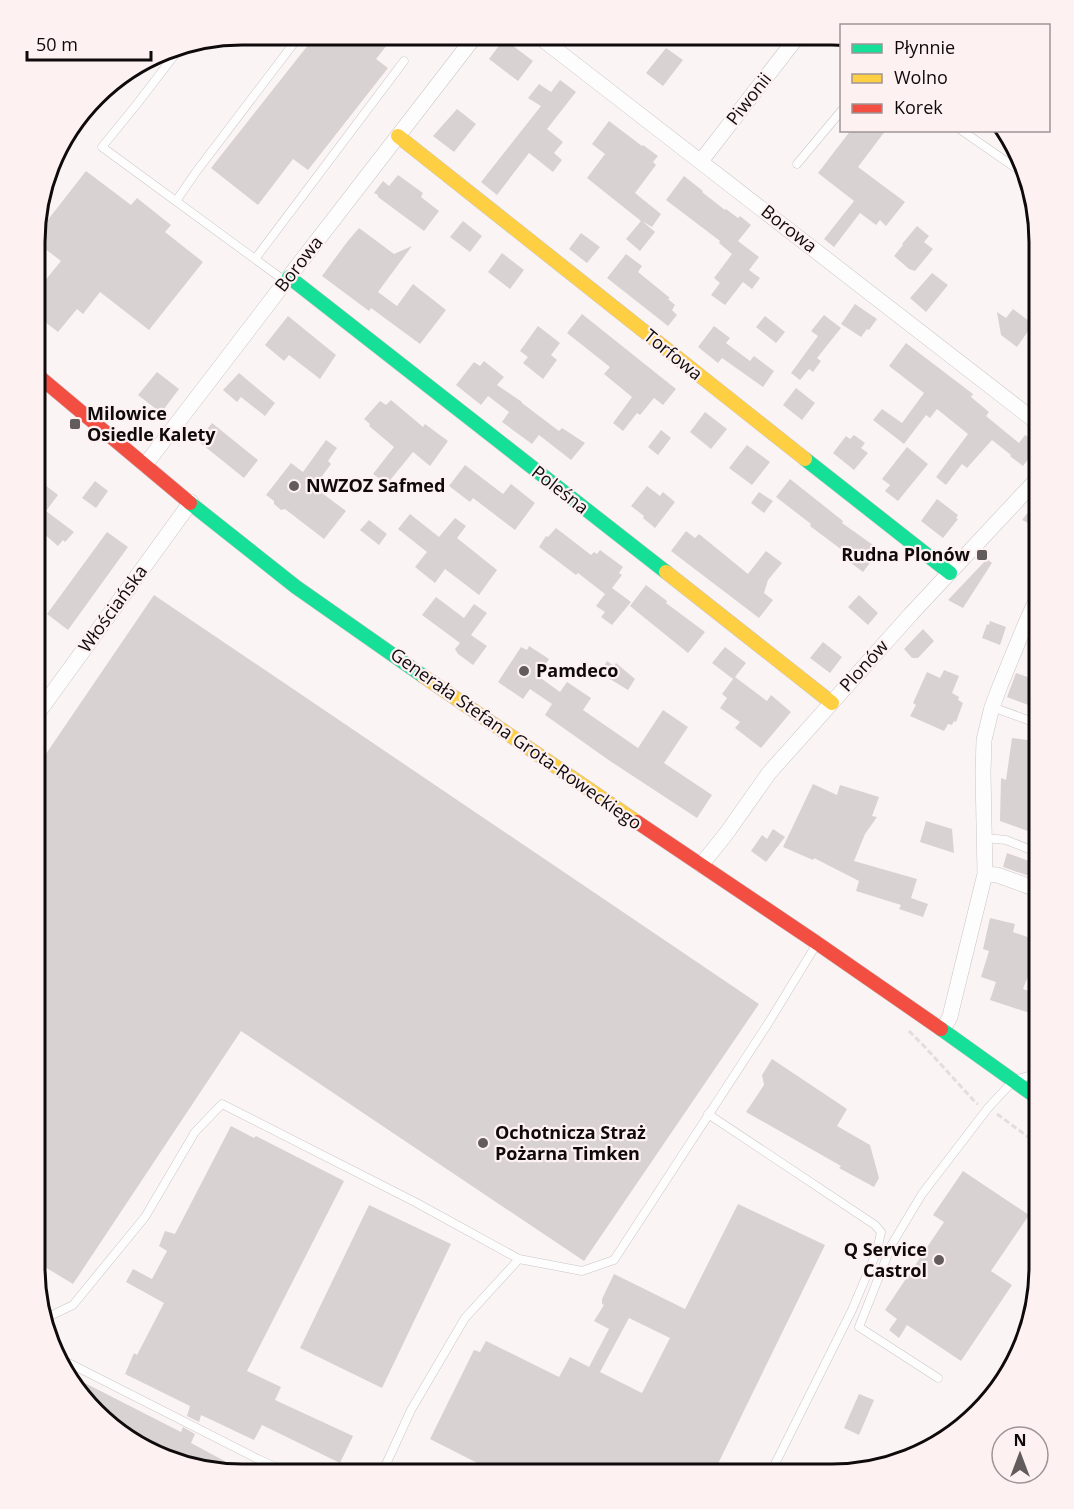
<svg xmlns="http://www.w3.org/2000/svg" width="1074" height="1509" viewBox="0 0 1074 1509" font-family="'Open Sans',sans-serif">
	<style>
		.green { fill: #fadde1 }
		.building { fill: #d8d2d3; fill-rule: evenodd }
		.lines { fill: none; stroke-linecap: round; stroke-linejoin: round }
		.lane-casing { stroke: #cac5c6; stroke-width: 9 }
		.street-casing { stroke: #cac5c6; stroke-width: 16 }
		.fast-casing { stroke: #cac5c6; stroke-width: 15 }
		.slow-casing { stroke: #cac5c6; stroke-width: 15 }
		.jam-casing { stroke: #cac5c6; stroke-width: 15 }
		.path { stroke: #e1dede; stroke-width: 3; stroke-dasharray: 6 3; stroke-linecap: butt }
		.lane { stroke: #fefdfe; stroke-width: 8 }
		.street { stroke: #fefdfe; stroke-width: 15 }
		.fast { stroke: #16e098; stroke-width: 14 }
		.slow { stroke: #ffcf43; stroke-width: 14 }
		.jam { stroke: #f24e42; stroke-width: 14 }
		.poi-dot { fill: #625c5d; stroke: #fef1f2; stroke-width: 2 }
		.labels { text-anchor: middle; stroke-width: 4.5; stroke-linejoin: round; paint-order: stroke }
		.street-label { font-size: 18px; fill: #0f0a0b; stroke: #fef1f2 }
		.poi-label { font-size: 18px; font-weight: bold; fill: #0f0a0b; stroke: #fef1f2; text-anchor: start }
		.rim { fill: none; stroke: #0f0a0b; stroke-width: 3 }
	</style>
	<rect width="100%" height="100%" fill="#fbf4f5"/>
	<path class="green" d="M1016,1349L1004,1383L958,1423Z"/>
	<path class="building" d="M316,35H395L376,59L388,68L308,170L293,159L258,205L211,168Z
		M504,39L533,61L518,81L489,59Z
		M666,48L683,60L663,86L646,73Z
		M560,80L576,92L547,129L563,142L554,153L562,160L553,172L529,153L497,195L481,182L541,106L528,98L539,84L551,92Z
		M457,109L476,124L454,152L433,136Z
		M609,121L642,146L643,145L658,156L653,162L656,165L635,193L661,214L652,227L642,221L655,232L640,251L626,239L641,221L587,178L605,154L592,144Z
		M851,130H886L858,167L905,202L886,226L880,220L876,225L860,213L834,247L824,239L854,201L818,173Z
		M86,171L131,205L137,198L171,225L165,232L203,262L149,330L100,292L83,314L77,309L58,332L36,315V277L43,283L61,261L36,242V235Z
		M398,175L423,193L421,197L439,211L424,231L378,197V195L374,193L383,181L389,186Z
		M684,176L703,191L702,192L725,210L726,209L738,218L740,216L751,225L738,241L759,257L749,270L760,278L752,289L743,282L725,305L711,295L720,283L714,278L732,254L719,243L720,241L666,200Z
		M463,221L482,236L470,252L450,237Z
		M917,226L929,236L924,242L933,249L915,271L909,269L894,256L903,245L902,244Z
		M359,228L394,254L412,246L378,292L397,306L413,284L446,310L420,344L371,308L369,311L322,276L347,242Z
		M581,233L600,247L587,263L569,249Z
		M502,253L524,270L510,289L488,272Z
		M626,254L642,266L638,272L670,298L668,299L675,305L672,310L677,315L668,326L607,278Z
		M932,273L948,285L926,312L910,298Z
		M855,304L877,319L869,330L867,329L861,337L841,324Z
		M1013,309L1033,324L1017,347L1001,335L997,312L1006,318Z
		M582,314L676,389L663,405L654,398L640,415L637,413L623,431L613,423L632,397L604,374L610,367L567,333Z
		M824,315L841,328L817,358L821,361L813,372L809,369L800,380L791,373L818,336L811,331Z
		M288,316L336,355L320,379L289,355L284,361L265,345Z
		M765,316L785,332L776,343L756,327Z
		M538,326L560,343L551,355L557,360L543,379L523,363L528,357L520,351Z
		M714,326L730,338L726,343L750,361L754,356L774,371L763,387L722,358L718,363L698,347Z
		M906,343L973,394L971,397L989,412L986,416L1019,443L1025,435L1039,445L1023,466L1010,456L1011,455L992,440L967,468L962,464L946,485L936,477L968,434L937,409L930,418L926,415L904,444L873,420L882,409L902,423L924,393L889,366Z
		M484,361L504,377L497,385L522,402V403L559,431L562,428L585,443L571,460L539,435L532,444L502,422L509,412L488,396L481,405L456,385L474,362L480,366Z
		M157,372L179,389L161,413L138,395Z
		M239,373L275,403L265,416L241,397L237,402L223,390Z
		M796,388L815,403L802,420L783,405Z
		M391,400L423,427L425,424L448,441L430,466L413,452L387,484L373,474L394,447L369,426L370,424L364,419L380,401L386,405Z
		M705,412L727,429L711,449L690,432Z
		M212,423L258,460L244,478L198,441Z
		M661,430L671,438L658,455L648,447Z
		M854,435L865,443L861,448L868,453L854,470L833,453L846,436L850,439Z
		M326,440L337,448L328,461L331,464L314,487L346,511L324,539L285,509L281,510L274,504V501L266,495L291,463L303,472Z
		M747,445L770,462L752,485L729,468Z
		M907,447L928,464L898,501L885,491L890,485L882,479Z
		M465,465L503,494L511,484L535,503L515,530L473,498L470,502L449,486Z
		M790,479L843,521L842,523L880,550L863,572L843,557L846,553L810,526L811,524L776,497Z
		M95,481L108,491L96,508L82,498Z
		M45,485L58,495L46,511L74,532L65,542L63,540L58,546L36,527V486L41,490Z
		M647,486L660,496L663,492L675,502L655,528L643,518L644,516L631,506Z
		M759,492L773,501L764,513L751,503Z
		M1039,498V528L1022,520Z
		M937,499L958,515L956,518L958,519L943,538L921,521Z
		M410,514L439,537L455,518L466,526L457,538L497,570L479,595L445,569L435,583L415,567L427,552L398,529Z
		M369,520L387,534L379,545L360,530Z
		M556,528L591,555L594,552L597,554L600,550L623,567L619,573L622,575L612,588L631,602L612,625L601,617L605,612L596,606L605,594L578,573L576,575L539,547L546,536L548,537Z
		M686,531L695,538L699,534L748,574L766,551L782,563L768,580L764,593L773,600L759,618L671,551Z
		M107,532L128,547L68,630L47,614Z
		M987,559L992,563L963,608L948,600Z
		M646,585L667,601L666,603L705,632L688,653L630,606Z
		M154,595L759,1004L584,1261L241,1031L73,1284L35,1261V770Z
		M859,595L878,613L868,625L848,607Z
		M436,597L464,618L474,604L487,613L471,635L487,646L473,665L458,654L455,649L460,643L422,615Z
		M990,621L1006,627L1000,645L982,638L987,624L989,625Z
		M923,629L934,641L918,658H912L904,649Z
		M823,642L842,657L830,673L810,658Z
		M529,646L549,659L538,676L560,692L567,682L591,698L583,710L638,748L663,710L688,727L664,763L712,795L697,818L610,761L545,715L552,704L530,689L523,699L498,682L521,647L527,650Z
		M725,647L746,663L735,677L767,701L771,695L791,712L761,748L735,728L740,722L720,708L727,698L722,694L733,679L712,663Z
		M607,661L614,666L616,663L635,679L628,690L600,673Z
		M944,670L959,676L952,693L959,697L958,700L963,703L956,722L954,721L952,725L948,724L944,731L910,716L916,705L913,703L927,672L940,678Z
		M1016,673L1039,681L1031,706L1007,697Z
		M1012,738L1035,741L1034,751L1039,752L1037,780L1029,803L1039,807V825L1036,834L1000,821L1001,778L1006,780Z
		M813,784L837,795L840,785L879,797L872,816L877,817L865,834L854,861L917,879L911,898L928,904L923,917L899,909L901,905L856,891L859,881L814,858L813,860L783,847Z
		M926,821L952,829L954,853L920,842Z
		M773,829L785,837L766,862L751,851L762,835L767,839Z
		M1007,853L1037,864L1032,877L1003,867Z
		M990,918L1015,924L1013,932L1039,941V965L1033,963L1023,989L1039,995V1016L990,1000L996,982L981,977L989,951L983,949Z
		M772,1059L847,1109L837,1126L870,1145L879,1178L874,1187L839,1168L841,1166L746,1112L764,1085L762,1075Z
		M231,1126L254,1138L256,1136L344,1181L247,1371L281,1387L275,1400L353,1436L340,1463L262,1425L254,1440L201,1415L199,1422L187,1416L190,1406L125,1374L134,1353L137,1355L164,1303L126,1282L133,1269L152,1279L167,1251L159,1246L165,1231L175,1234Z
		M963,1171L1029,1215L991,1271L1012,1285L961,1361L907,1325L899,1338L889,1330L897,1319L885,1310L944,1222L933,1215Z
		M738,1204L825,1245L713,1474H499L430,1439L474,1350L480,1352L486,1341L559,1377L570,1357L589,1367L609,1329L594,1321L604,1305L602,1304V1299L614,1274L685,1309ZM629,1318L670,1338L642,1393L600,1372Z
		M369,1205L451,1244L382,1388L300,1348Z
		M69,1375L181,1432L183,1427L195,1434L191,1443L247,1473H215L116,1432Z
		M859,1394L874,1400L859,1435L844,1428Z"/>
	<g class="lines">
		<defs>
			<path id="lane" d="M183,44L137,104L102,147L285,281
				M961,130L1023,173
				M797,164L842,110
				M176,201L196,172L300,35
				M255,259L404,61
				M992,707L1039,724
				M985,838L1006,840L1039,853
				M708,1114L875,1225L881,1232L877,1251L852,1310L770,1474
				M46,1318L73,1305L145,1217L195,1132L222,1104L415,1202L519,1259L582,1271L614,1260L769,1022L816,945
				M55,1356L258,1459L289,1473
				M938,1378L859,1327L892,1244L922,1194L988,1108L1014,1080L1039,1073
				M382,1473L411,1410L465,1318L519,1259"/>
			<path id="street" d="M537,35L1039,424
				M701,161L798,36
				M145,465L289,277L476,35
				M35,717L191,502
				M701,865L726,834L769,773L911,614L1039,477
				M985,874L997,875L1039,890
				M943,1029L950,1017L952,1008L985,874L983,773L984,740L992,707L1000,686L1025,625L1039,594"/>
			<path id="fast" d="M289,277L666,572
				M805,459L950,573
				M190,503L296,587L423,676
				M941,1029L1039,1099"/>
			<path id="slow" d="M398,136L805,459
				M666,572L832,703
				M423,676L637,822"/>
			<path id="jam" d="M36,374L190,503
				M637,822L814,941L941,1029"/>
		</defs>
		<use href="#lane" class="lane-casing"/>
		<use href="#street" class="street-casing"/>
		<use href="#fast" class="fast-casing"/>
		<use href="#slow" class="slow-casing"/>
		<use href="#jam" class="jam-casing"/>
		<path class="path" d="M909,1031L924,1046L976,1103L978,1104
			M997,1114L1039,1145"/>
		<use href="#lane" class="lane"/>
		<use href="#street" class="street"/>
		<use href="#fast" class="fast"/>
		<use href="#slow" class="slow"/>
		<use href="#jam" class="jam"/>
	</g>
	<g class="poi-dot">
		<rect x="69" y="418" width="12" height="12" rx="3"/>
		<circle cx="294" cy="486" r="6"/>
		<rect x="976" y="549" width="12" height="12" rx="3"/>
		<circle cx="524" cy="671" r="6"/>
		<circle cx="483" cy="1143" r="6"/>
		<circle cx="939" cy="1260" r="6"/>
	</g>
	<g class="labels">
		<g class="street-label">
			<text transform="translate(749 99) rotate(-52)" y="6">Piwonii</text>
			<text transform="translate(789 229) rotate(38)" y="6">Borowa</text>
			<text transform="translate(299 264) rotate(-52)" y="6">Borowa</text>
			<text transform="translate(673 355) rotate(39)" y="6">Torfowa</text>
			<text transform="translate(560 490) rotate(38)" y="6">Poleśna</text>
			<text transform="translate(113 609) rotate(-54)" y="6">Włościańska</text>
			<text transform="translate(864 666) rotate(-48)" y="6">Plonów</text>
			<text transform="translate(516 739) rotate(35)" y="6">Generała Stefana Grota-Roweckiego</text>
		</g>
		<g class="poi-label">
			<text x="87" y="420">Milowice<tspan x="87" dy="21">Osiedle Kalety</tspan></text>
			<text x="306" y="492">NWZOZ Safmed</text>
			<text x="970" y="561" text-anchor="end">Rudna Plonów</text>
			<text x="536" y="677">Pamdeco</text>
			<text x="495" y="1139">Ochotnicza Straż<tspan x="495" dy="21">Pożarna Timken</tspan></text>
			<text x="927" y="1256" text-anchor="end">Q Service<tspan x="927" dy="21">Castrol</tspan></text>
		</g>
	</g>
	<path d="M0 0H1074V1509H0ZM242 45H832A197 197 0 0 1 1029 242V1267A197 197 0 0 1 832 1464H242A197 197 0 0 1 45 1267V242A197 197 0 0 1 242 45Z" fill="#fef1f2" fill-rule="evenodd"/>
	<path class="rim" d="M242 45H832A197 197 0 0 1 1029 242V1267A197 197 0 0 1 832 1464H242A197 197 0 0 1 45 1267V242A197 197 0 0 1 242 45Z"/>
	<rect x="840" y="24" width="210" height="108" fill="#fef1f2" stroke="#9e9596" stroke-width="1.5"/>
	<rect x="852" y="44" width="30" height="9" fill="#16e098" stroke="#9e9596" stroke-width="1.5"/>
	<text x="894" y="54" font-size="18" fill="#0f0a0b">Płynnie</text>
	<rect x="852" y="74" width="30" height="9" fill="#ffcf43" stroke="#9e9596" stroke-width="1.5"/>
	<text x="894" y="84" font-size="18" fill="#0f0a0b">Wolno</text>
	<rect x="852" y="104" width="30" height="9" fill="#f24e42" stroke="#9e9596" stroke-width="1.5"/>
	<text x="894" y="114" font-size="18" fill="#0f0a0b">Korek</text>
	<g transform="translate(1020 1455)"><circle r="28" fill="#fef1f2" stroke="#9e9596" stroke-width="1.5"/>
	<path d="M0-4.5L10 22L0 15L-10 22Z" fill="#625c5d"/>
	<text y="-9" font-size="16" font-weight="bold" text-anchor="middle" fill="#0f0a0b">N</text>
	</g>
	<path d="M27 51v9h124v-9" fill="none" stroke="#0f0a0b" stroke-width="3"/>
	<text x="36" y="51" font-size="18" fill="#0f0a0b" stroke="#fef1f2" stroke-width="4.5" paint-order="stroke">50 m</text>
</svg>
